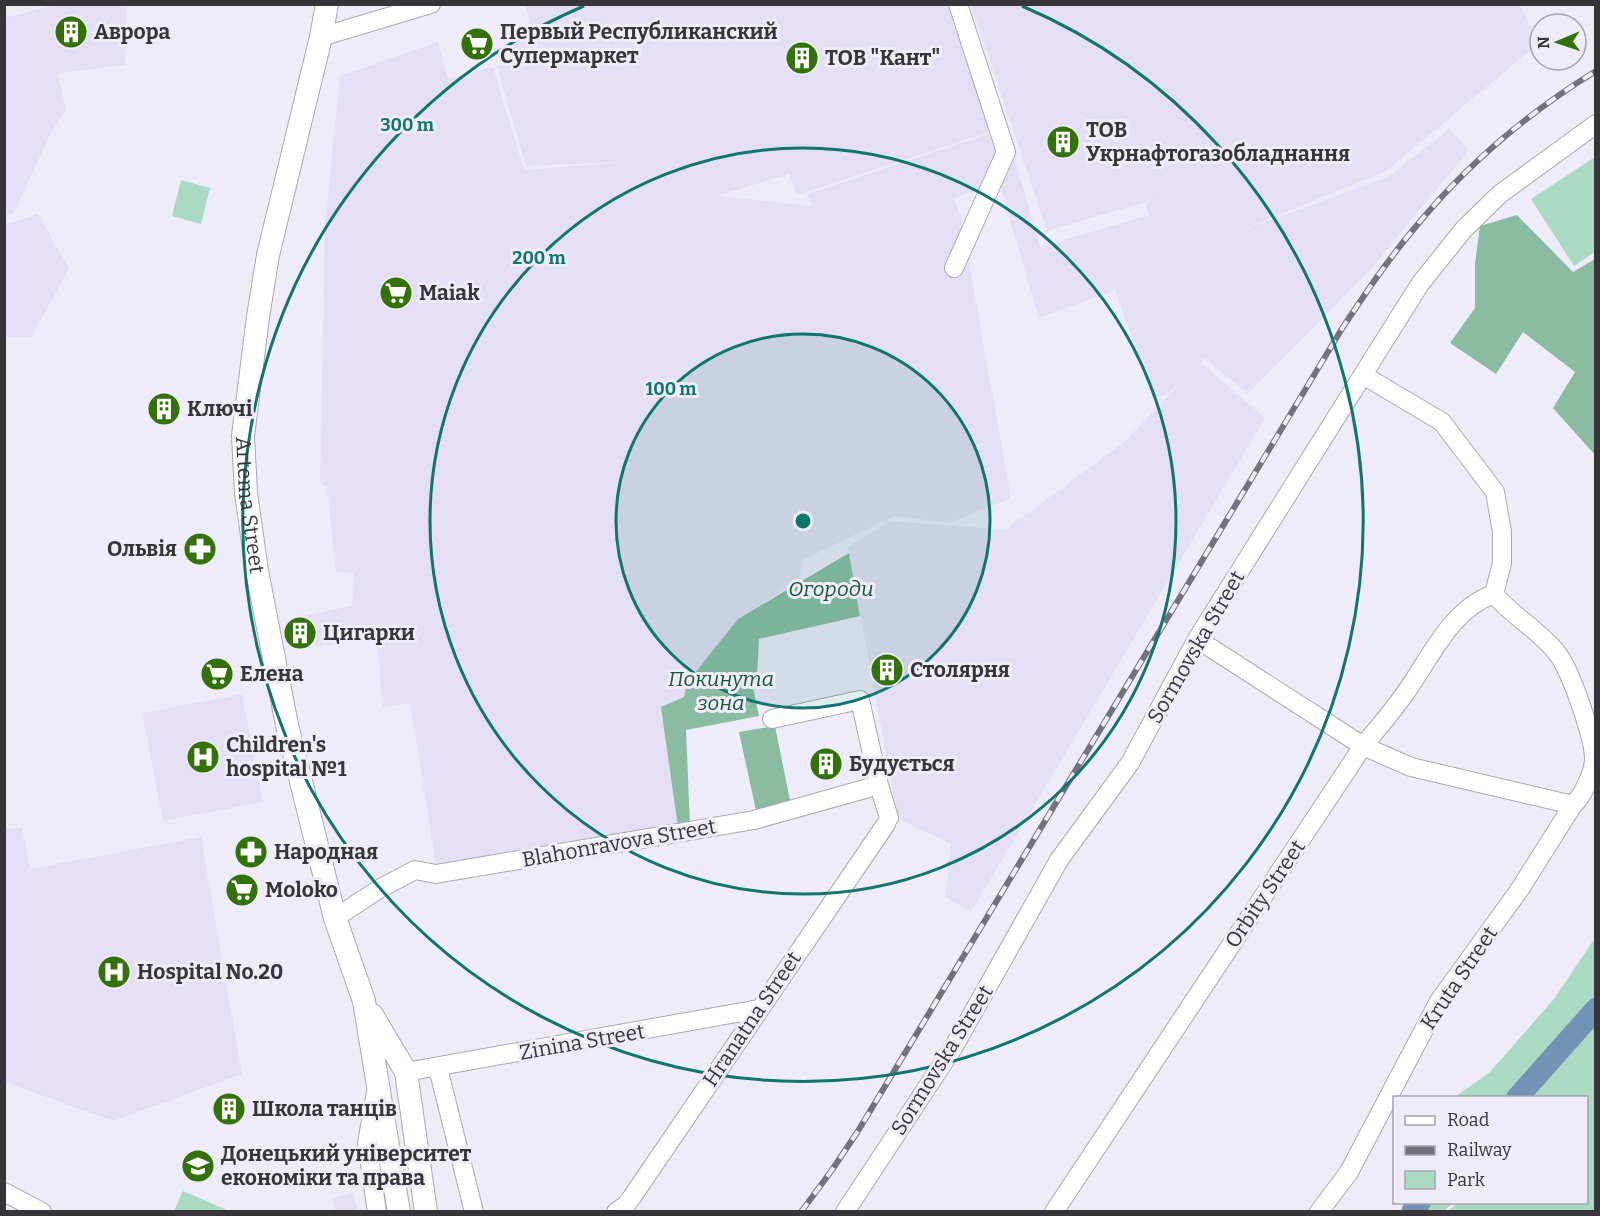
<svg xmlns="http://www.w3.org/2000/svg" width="1600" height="1216" viewBox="0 0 1600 1216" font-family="Bitter,serif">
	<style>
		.built { fill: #e4dff4 }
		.green { fill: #aadac1 }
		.forest { fill: #8abca2 }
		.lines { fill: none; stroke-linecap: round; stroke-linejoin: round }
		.river { stroke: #7293b6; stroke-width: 22 }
		.minor-casing { stroke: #aba7b4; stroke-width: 20 }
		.major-casing { stroke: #aba7b4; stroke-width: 24 }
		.minor { stroke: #fff; stroke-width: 18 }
		.major { stroke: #fff; stroke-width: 22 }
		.rail-casing { stroke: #737179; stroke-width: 6 }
		.rail { stroke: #efecf9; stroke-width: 4; stroke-dasharray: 11; stroke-linecap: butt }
		.ring { fill: none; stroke: #0f766e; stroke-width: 3 }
		.labels { text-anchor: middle; stroke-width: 6; stroke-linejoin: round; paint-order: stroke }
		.poi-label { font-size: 21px; font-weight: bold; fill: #37353a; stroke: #efecf9; text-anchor: start }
		.street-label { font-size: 21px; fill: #37353a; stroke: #efecf9 }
		.park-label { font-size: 21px; font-style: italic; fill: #19563d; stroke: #efecf9 }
		.centre { fill: #0f766e; stroke: #efecf9; stroke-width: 3 }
		.ring-label { font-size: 18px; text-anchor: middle; font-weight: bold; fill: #0f766e; stroke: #efecf9; stroke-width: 6; stroke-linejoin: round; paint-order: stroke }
	</style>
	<rect width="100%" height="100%" fill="#efecf9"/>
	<path class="built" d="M127,5L125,65L58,73L66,111L52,130L14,213L5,216V18L55,5Z
		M525,5H950L993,131L797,195L789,174L717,196L811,206L807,194L1006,128L1040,247L1149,215L1145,203L1200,186L1047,231L971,5H1520L1539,43L1386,171L1230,235L1388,177L1449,129L1469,150L1369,271L1248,394L1205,358L1200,362L1265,418L971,912L945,897L951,844L898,819L848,547L890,521L1005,530L1124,442L1188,375L1168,394L1153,399L1115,290L1039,318L999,182L954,198L961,218L1011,498L949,523L894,516L803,560L799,580L738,619L685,695L678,827L437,871L410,703L383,707L376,635L316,647L307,615L352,606L354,573L336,572L327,487L320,483L325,223L340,76L438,42L448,79L493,67L524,170L625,162L526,166L497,66L513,62L505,31L530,22Z
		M38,214L69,269L31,337H5V225Z
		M242,694L263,802L163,821L142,713Z
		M22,827L30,869L201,837L242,1074L113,1121L5,1082V830Z
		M353,1193L358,1211H327L335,1209L332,1198Z"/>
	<path class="green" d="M1595,157V252L1574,266L1531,199Z
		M181,180L210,188L201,224L172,216Z
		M1595,938V1211H1448L1458,1203L1586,1202V1098L1455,1097L1490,1072L1554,999Z
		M183,1191L229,1211H174Z
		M1402,1203V1202L1453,1203L1443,1212L1403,1211Z"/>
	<path class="forest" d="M1517,215L1573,272L1595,259V455L1553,408L1575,372L1523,332L1496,374L1450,343L1475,308V264L1480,226Z
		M849,553L860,616L759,639L757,675L751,678L759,716L686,730L690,825L678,827L661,707L684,697L687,683L738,619Z
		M775,726L791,805L757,815L739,732Z"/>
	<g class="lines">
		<path class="river" d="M1517,1098L1596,1009
			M1412,1212L1420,1202"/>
		<defs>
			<path id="minor" d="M321,37L431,4
				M954,268L1006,152L958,4
				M1197,639L1363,746L1411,767L1573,805
				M772,719L860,700L879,785
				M335,918L379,889L415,870L436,874L754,820L879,785L889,818
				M438,1068L474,1212
				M406,1072L759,1009
				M376,1092L367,1143L377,1212
				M4,1192L42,1212
				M616,1212L626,1205L632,1197L886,824
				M845,1212L953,1048L1059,860L1130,763L1197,639L1420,284L1464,229L1500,194L1596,124
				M1054,1212L1363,746C1378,728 1393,711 1406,692C1431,657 1451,609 1494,594
				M1319,1212L1349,1172L1439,1001L1520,889L1573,805C1583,796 1595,770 1594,756C1592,733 1571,671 1557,653C1539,630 1512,616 1494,594L1502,563V532L1495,492L1442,422L1363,375"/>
			<g id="major">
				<path id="s1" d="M327,4L321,37L268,255L258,317L243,436L246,493L257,571L287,725L335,918L364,1001L399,1212"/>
				<path d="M372,1015L406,1072L426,1212"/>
			</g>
		</defs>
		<use href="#minor" class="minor-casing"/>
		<use href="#major" class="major-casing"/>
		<use href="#minor" class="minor"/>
		<use href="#major" class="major"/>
		<defs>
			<path id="rail" d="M801,1212L832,1170L858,1131L1343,327C1365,294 1387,261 1413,230C1464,167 1526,114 1596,71"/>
		</defs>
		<use href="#rail" class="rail-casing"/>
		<use href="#rail" class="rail"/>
	</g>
	<circle cx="803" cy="521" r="187" fill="#0f766e" fill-opacity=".12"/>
	<g class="ring">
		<circle cx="803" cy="521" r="187"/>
		<circle cx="803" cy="521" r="373"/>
		<path d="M1022 6A560 560 0 1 1 584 6"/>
	</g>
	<defs>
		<symbol id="building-disc" viewBox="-11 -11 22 22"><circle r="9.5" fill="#337208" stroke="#efecf9"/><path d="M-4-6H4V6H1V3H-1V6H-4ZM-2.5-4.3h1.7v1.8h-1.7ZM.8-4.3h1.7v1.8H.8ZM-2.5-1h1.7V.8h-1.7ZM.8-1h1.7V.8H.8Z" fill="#fff"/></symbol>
		<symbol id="supermarket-disc" viewBox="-11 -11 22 22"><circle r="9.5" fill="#337208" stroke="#efecf9"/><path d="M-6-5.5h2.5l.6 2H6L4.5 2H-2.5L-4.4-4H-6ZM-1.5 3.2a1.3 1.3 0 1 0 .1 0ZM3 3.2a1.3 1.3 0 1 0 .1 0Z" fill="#fff"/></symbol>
		<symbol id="pharmacy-disc" viewBox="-11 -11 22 22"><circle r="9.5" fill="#337208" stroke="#efecf9"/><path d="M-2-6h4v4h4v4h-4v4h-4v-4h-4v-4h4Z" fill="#fff"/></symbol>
		<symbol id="hospital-disc" viewBox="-11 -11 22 22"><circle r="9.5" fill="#337208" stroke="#efecf9"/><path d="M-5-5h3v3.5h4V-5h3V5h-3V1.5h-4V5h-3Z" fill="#fff"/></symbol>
		<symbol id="university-disc" viewBox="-11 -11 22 22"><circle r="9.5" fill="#337208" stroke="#efecf9"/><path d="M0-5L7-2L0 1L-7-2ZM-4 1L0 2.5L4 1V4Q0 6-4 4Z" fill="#fff"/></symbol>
	</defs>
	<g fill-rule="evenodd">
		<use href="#building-disc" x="52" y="13" width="38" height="38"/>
		<use href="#supermarket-disc" x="458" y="25" width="38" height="38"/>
		<use href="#building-disc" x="783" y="39" width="38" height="38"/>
		<use href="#building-disc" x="1044" y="123" width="38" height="38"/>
		<use href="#supermarket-disc" x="377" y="274" width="38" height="38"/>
		<use href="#building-disc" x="145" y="390" width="38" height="38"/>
		<use href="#pharmacy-disc" x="181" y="530" width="38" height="38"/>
		<use href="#building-disc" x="281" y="614" width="38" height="38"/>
		<use href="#building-disc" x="868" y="651" width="38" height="38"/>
		<use href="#supermarket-disc" x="198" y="655" width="38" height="38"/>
		<use href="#hospital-disc" x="184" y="738" width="38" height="38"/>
		<use href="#building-disc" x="807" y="745" width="38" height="38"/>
		<use href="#pharmacy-disc" x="232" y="833" width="38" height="38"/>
		<use href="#supermarket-disc" x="223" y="871" width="38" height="38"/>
		<use href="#hospital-disc" x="95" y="953" width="38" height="38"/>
		<use href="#building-disc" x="210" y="1090" width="38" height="38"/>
		<use href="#university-disc" x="179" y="1147" width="38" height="38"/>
	</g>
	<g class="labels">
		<g class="poi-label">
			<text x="94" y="39">Аврора</text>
			<text x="500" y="39">Первый Республиканский<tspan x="500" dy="24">Супермаркет</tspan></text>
			<text x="825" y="65">ТОВ "Кант"</text>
			<text x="1086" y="137">ТОВ<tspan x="1086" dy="24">Укрнафтогазобладнання</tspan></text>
			<text x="419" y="300">Maiak</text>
			<text x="187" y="416">Ключі</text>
			<text x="177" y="556" text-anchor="end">Ольвія</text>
			<text x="323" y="640">Цигарки</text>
			<text x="910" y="677">Столярня</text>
			<text x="240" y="681">Елена</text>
			<text x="226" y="752">Children's<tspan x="226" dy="24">hospital №1</tspan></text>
			<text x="849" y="771">Будується</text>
			<text x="274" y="859">Народная</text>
			<text x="265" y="897">Moloko</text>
			<text x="137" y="979">Hospital No.20</text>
			<text x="252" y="1116">Школа танців</text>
			<text x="221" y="1161">Донецький університет<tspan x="221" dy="24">економіки та права</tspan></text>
		</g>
		<g class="street-label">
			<text dy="7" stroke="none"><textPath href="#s1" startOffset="510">Artema Street</textPath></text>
			<text transform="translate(1196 647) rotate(-60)" y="7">Sormovska Street</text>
			<text transform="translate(619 843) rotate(-10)" y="7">Blahonravova Street</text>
			<text transform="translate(1265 894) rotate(-56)" y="7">Orbity Street</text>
			<text transform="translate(1459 978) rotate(-56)" y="7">Kruta Street</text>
			<text transform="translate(752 1019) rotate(-56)" y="7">Hranatna Street</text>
			<text transform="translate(582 1042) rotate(-10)" y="7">Zinina Street</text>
			<text transform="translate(942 1060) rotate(-58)" y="7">Sormovska Street</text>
		</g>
		<g class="park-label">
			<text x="831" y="596">Огороди</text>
			<text x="721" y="686">Покинута<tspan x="721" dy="24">зона</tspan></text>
		</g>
	</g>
	<circle cx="803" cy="521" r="9" class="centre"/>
	<g class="ring-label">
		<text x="407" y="131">300 m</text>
		<text x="539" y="264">200 m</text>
		<text x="671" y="395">100 m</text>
	</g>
	<rect width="1600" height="1216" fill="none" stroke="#37353a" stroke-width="12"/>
	<rect x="1393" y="1096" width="195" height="108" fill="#efecf9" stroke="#a5a3ad" stroke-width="1.5"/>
	<rect x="1405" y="1116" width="30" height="9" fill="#ffffff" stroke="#a5a3ad" stroke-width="1.5"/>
	<text x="1447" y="1126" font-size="18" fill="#37353a">Road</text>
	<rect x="1405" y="1146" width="30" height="9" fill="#737179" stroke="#a5a3ad" stroke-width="1.5"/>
	<text x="1447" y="1156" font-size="18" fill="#37353a">Railway</text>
	<rect x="1405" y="1171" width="30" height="18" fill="#aadac1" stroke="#a5a3ad" stroke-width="1.5"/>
	<text x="1447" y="1186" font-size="18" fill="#37353a">Park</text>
	<g transform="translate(1558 42) rotate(268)"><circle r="28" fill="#efecf9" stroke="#a5a3ad" stroke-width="1.5"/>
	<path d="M0-4.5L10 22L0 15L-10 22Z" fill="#337208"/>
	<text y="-9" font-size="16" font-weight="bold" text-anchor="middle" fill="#37353a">N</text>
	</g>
</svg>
